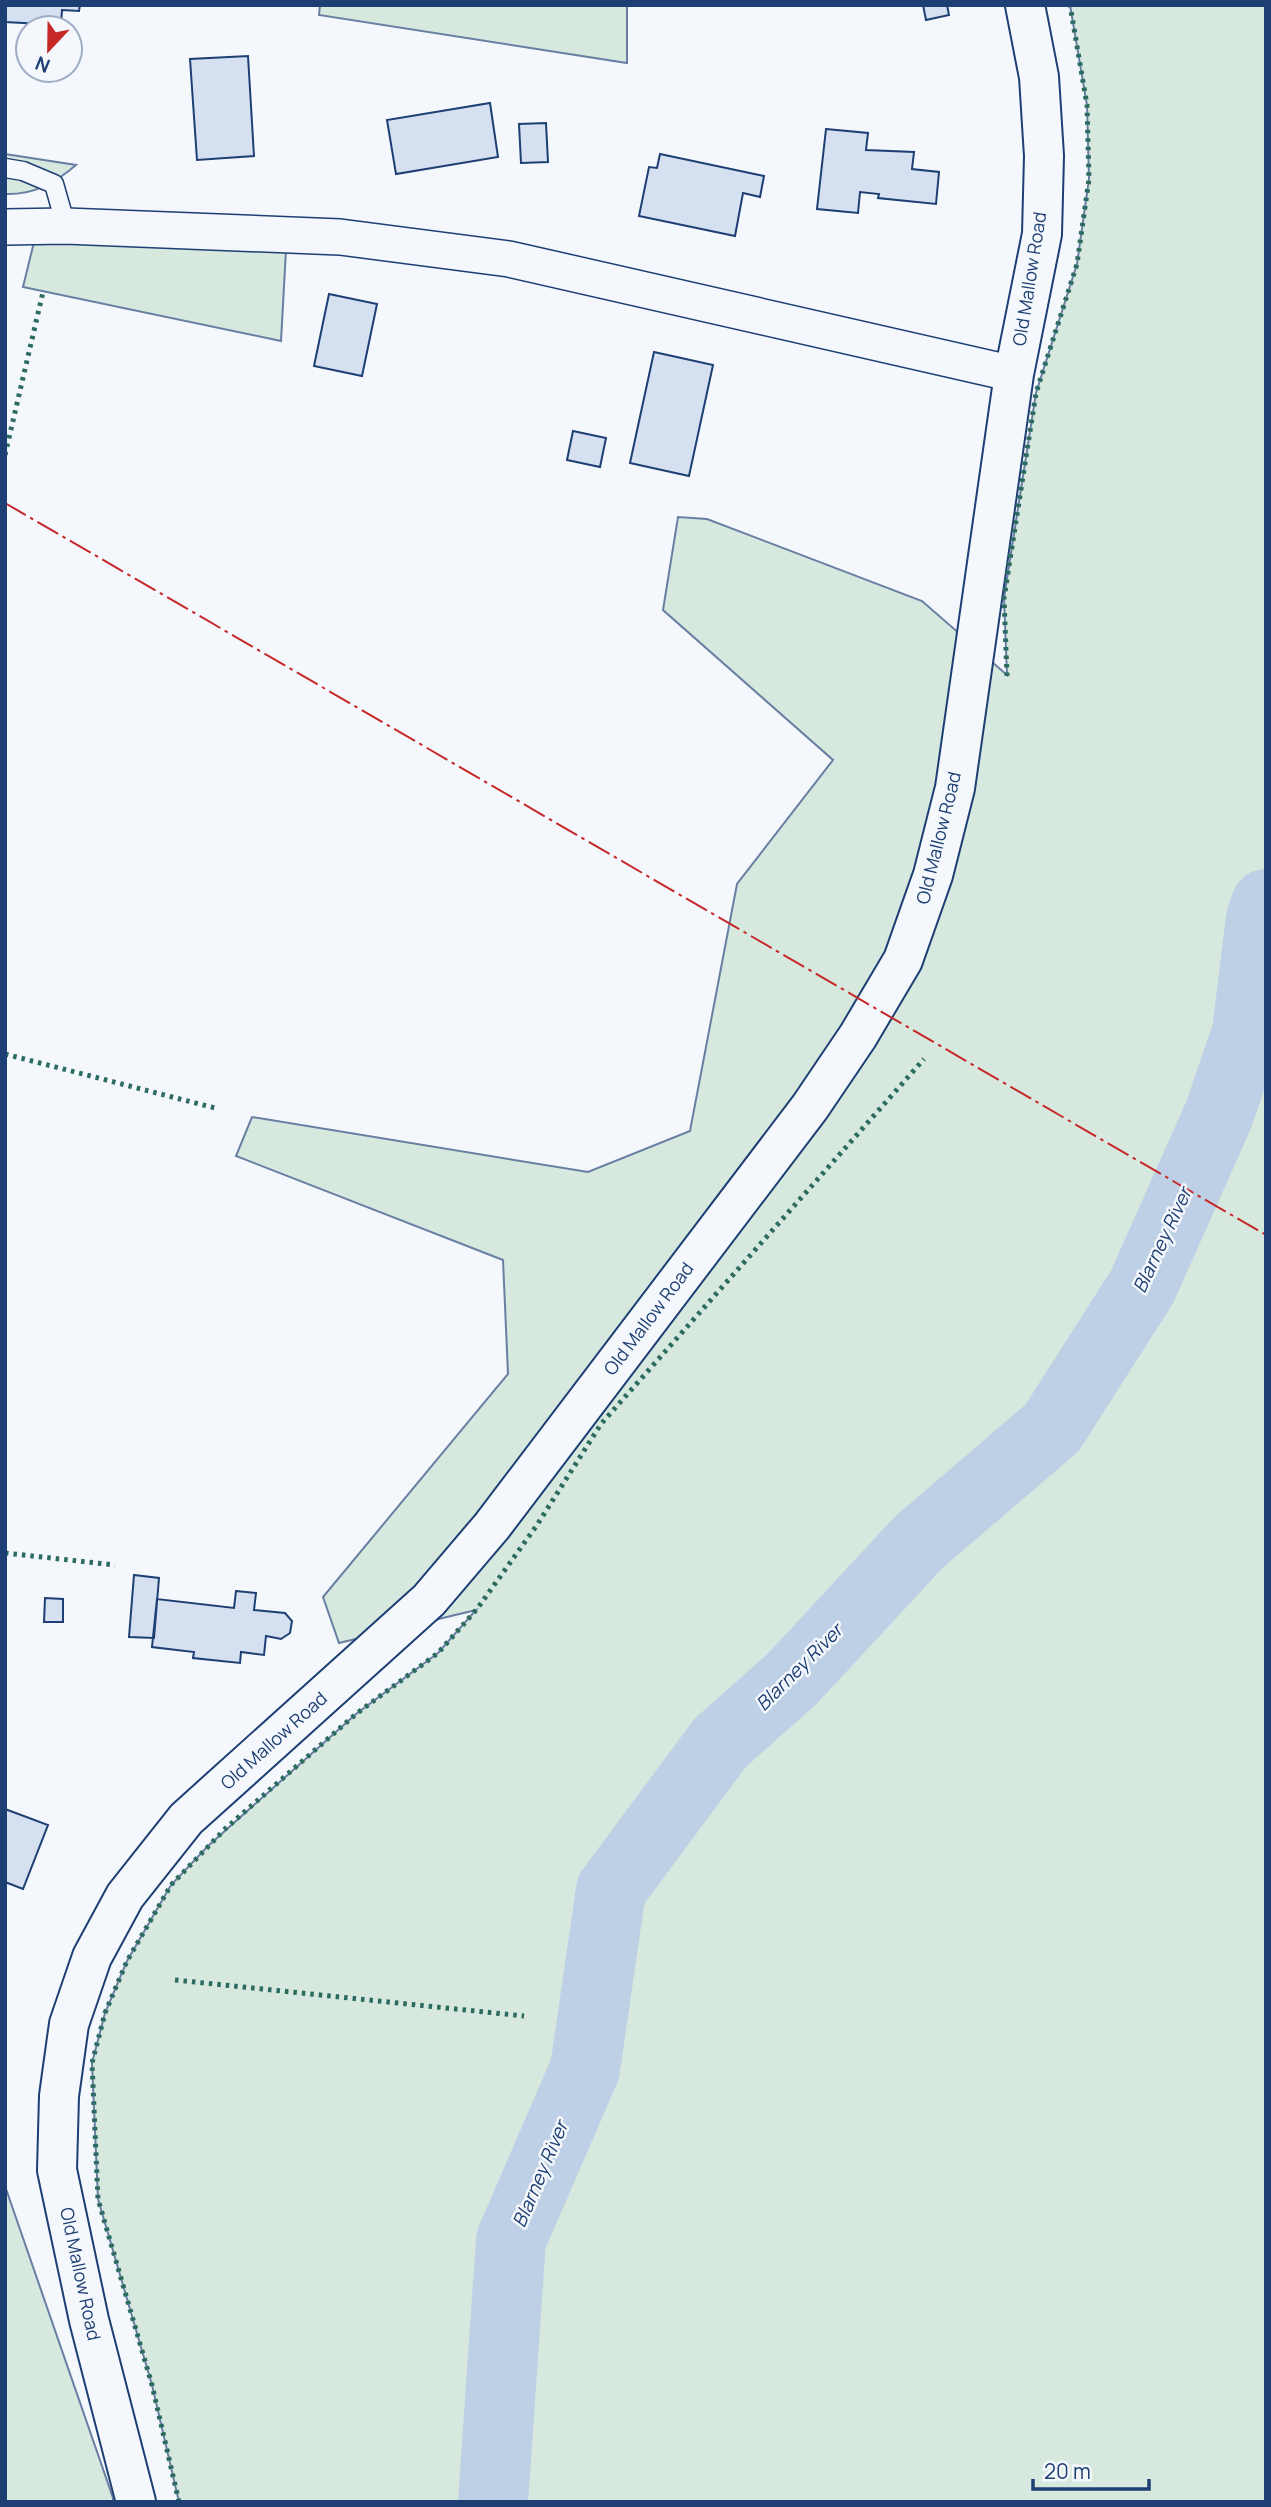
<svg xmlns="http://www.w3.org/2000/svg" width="1271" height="2507" viewBox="0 0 1271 2507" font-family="Manrope,sans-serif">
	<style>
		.green { fill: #d7e8df; stroke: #687fa3; stroke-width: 2 }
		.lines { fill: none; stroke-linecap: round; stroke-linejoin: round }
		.river { stroke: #bed0e5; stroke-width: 70 }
		.building { fill: #d5e0f0; stroke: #1d3f73; stroke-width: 2 }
		.service-casing { stroke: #1d3f73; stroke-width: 21 }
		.minor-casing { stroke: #1d3f73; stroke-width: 38 }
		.tertiary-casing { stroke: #1d3f73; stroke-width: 42 }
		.service { stroke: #f4f7fb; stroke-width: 18 }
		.minor { stroke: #f4f7fb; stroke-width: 35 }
		.tertiary { stroke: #f4f7fb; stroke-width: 38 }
		.hedge { stroke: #2c6c60; stroke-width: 5; stroke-dasharray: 3.5 5; stroke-linecap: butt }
		.power { stroke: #c62828; stroke-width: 2; stroke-dasharray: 24 5 3.5 5; stroke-linecap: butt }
		.labels { text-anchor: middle; stroke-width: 5; stroke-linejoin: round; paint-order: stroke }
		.street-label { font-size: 18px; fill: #1d3f73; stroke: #f4f7fb }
		.water-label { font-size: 19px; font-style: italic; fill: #1d3f73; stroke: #f4f7fb }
	</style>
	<rect width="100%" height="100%" fill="#f4f7fb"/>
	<path class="green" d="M320,5H627V63L319,15Z
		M1070,5H1266V2502H179L152,2385L98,2199L92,2063L105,2013L127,1961L171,1885L208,1846L356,1714L438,1653L476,1610L339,1643L323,1597L508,1374L503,1260L236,1156L252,1117L588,1172L690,1131L737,884L833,760L663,610L678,517L707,519L922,601L1007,675L1004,598L1036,393L1077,264L1089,179L1087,105Z
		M5,154L76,165C55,183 34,195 5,194Z
		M34,242L286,250L281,341L23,287Z
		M5,2186L113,2498V2502H5Z"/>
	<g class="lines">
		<path class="river" d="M493,2502L511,2240L585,2069L611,1890L720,1743L793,1678L919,1542L1052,1428L1142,1287L1219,1114L1247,1032L1261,918L1266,904"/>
	</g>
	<path class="building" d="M5,5H80L79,11L62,10L61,25L5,22Z
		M923,5H947L949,15L926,20Z
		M248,56L254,156L197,160L190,59Z
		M490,103L498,157L396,174L387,120Z
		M546,123L548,162L521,163L519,124Z
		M826,129L868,133L866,150L914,152L912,169L939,172L936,204L878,198L879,194L860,192L858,213L817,209Z
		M660,154L764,176L760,197L743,193L735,236L639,216L649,167L657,168Z
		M329,294L377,304L362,376L314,366Z
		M654,352L713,365L689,476L630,463Z
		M573,431L606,438L600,467L567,460Z
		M134,1575L159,1578L154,1638L129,1637Z
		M236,1591L256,1593L254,1610L285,1613L292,1621L290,1633L281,1639L266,1636L264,1655L241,1652L240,1663L193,1658L194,1652L152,1647L157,1599L234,1608Z
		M45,1598L63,1599V1622H44Z
		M5,1809L48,1825L23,1889L5,1882Z"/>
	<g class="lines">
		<defs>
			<path id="service" d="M5,168L23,171L54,184L66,226"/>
			<path id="minor" d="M5,227L66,226L340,237L509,259L1014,374"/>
			<path id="tertiary" d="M136,2502L89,2320L57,2170L59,2096L69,2024L92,1957L125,1896L186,1819L429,1600L492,1526L810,1107L858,1036L903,960L933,875L955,788L1014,374L1042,234L1044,156L1039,77L1025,5"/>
		</defs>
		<use href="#service" class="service-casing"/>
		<use href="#minor" class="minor-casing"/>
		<use href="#tertiary" class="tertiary-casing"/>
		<use href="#service" class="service"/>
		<use href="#minor" class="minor"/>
		<use href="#tertiary" class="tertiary"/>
		<path class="hedge" d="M5,455L43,292
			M1007,676L1004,598L1036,393L1077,264L1089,179L1087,105L1070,5
			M5,1054L215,1108
			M5,1553L115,1565
			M175,1980L524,2016
			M179,2502L152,2385L98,2199L92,2063L105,2013L127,1961L171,1885L225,1829L356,1714L438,1653L477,1609L537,1525L601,1424L924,1059"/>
		<path class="power" d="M5,503L1266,1235"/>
	</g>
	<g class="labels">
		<g class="street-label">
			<text transform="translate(1030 279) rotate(-81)" y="6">Old Mallow Road</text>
			<text transform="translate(939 838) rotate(-76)" y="6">Old Mallow Road</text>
			<text transform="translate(649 1319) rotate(-53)" y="6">Old Mallow Road</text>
			<text transform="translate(274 1741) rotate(-42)" y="6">Old Mallow Road</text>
			<text transform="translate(80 2274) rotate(78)" y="6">Old Mallow Road</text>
		</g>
		<g class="water-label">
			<text transform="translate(1162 1240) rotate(-65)" y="7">Blarney River</text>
			<text transform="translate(799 1667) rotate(-45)" y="7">Blarney River</text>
			<text transform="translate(540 2174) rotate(-67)" y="7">Blarney River</text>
		</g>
	</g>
	<rect width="1271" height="2507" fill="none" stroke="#1d3f73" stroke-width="14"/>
	<g transform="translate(49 49) rotate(202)"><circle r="33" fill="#f4f7fb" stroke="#9eadc5" stroke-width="2"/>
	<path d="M0-5L12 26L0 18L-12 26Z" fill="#c62828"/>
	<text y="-10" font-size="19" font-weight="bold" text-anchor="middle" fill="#1d3f73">N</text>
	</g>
	<path d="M1033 2479v10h116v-10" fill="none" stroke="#1d3f73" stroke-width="3.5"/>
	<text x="1044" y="2479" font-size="21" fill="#1d3f73" stroke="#f4f7fb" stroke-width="5" paint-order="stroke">20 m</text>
</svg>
